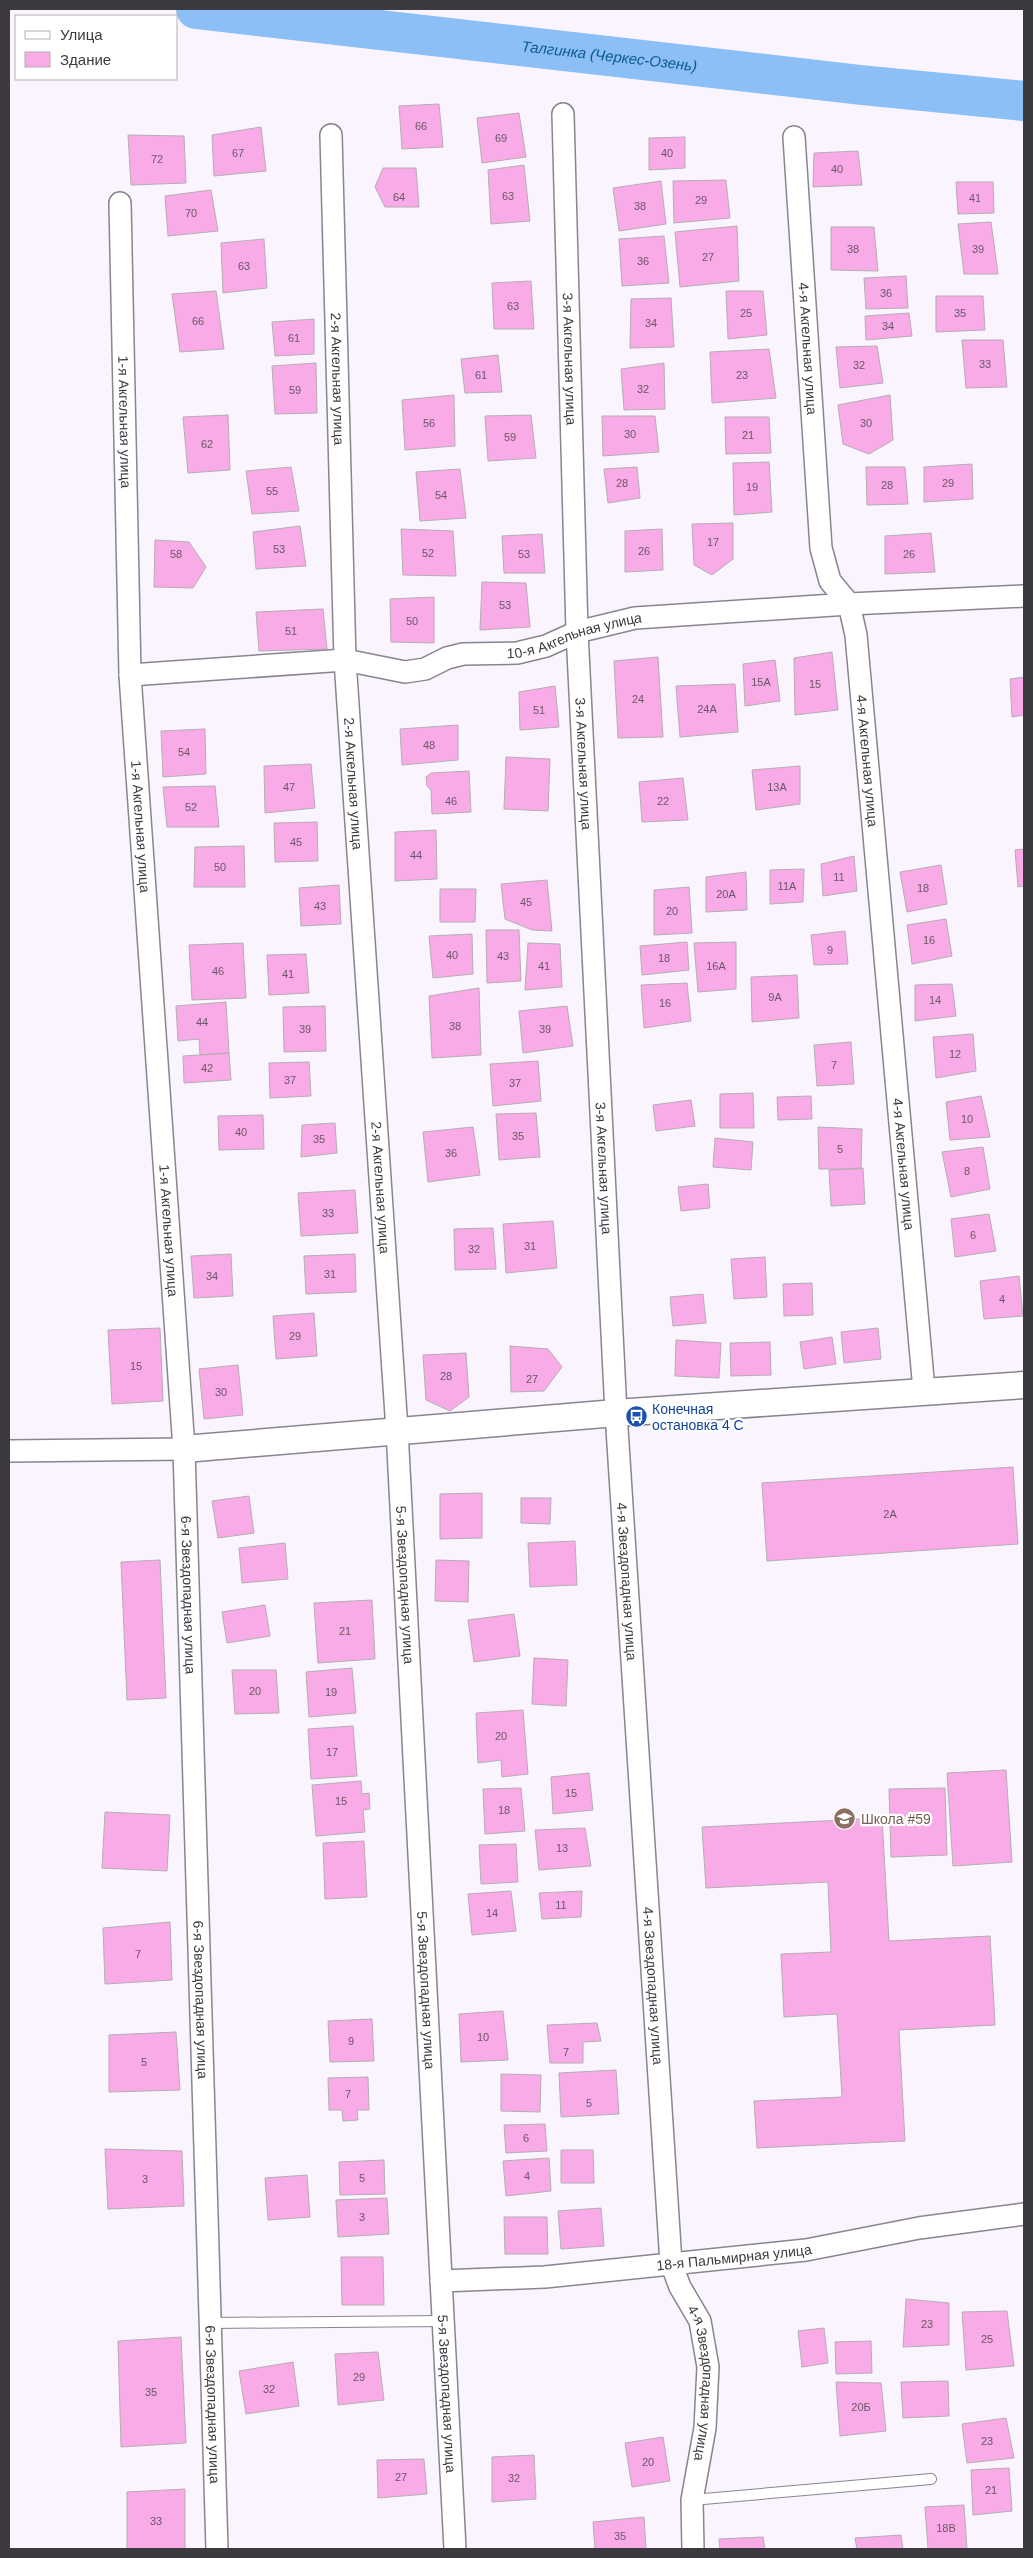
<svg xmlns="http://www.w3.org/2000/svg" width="1033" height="2558" viewBox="0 0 1033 2558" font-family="Arial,sans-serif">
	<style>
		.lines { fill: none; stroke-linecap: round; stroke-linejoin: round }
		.river { stroke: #8bbff5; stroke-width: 40 }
		.building { fill: #f8abe7; stroke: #b7acb4 }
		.service-casing { stroke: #89848f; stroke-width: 12 }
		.minor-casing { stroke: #89848f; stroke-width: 24 }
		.tertiary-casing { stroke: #89848f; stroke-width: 29 }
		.service { stroke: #fff; stroke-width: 10 }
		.minor { stroke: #fff; stroke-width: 21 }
		.tertiary { stroke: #fff; stroke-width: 26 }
		.labels { text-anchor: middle; stroke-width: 4.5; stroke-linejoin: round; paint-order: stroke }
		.number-label { font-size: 11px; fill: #6b5669 }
		.street-label { font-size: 14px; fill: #3c3a3f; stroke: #fff }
		.transit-label { font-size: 14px; fill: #164399; stroke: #fff; text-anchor: start }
		.education-label { font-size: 14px; fill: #785e54; stroke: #fff; text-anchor: start }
		.water-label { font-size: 15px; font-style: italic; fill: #0d5893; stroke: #fff }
	</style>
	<rect width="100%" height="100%" fill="#f9f4fe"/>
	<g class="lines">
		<path class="river" id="s1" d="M196,9L861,85L1024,101"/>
	</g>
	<path class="building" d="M439,104L443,147L402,149L399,106Z
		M519,113L526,157L482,163L477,118Z
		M261,127L266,171L214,176L212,135Z
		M128,135L184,136L186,183L131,185Z
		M685,137V168L649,170V138Z
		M858,151L862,185L813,187L814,153Z
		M524,165L530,221L491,224L488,170Z
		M383,168H416L419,207H385L375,187Z
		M726,180L730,218L674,223L673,181Z
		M661,181L666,224L619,231L613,188Z
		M956,182H993L994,213L958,214Z
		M211,190L218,231L168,236L165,196Z
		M991,222L998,274H964L958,224Z
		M737,226L739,281L680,287L675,232Z
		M831,227H874L878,271L831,270Z
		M664,236L669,283L622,286L619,239Z
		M264,239L267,288L223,293L221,243Z
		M906,276L908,308L866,309L864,278Z
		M531,281L534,329H494L492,283Z
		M216,291L224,349L180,352L172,294Z
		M726,291H763L767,335L728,339Z
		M936,296H983L985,330L936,332Z
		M671,298L674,347L630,348L631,299Z
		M909,313L912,336L866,340L865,316Z
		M314,319V354L275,356L272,322Z
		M962,340H1003L1007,387L966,388Z
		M877,346L883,383L840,388L836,347Z
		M769,349L776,398L712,403L710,352Z
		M498,355L502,392L465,393L461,359Z
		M316,363L317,413L275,414L272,366Z
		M664,363L665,409L624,410L621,369Z
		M454,395L455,446L405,450L402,400Z
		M890,395L893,440L869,454L843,444L838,405Z
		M228,415L230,470L188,473L183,417Z
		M531,415L536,458L488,461L485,416Z
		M602,416H655L659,452L603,456Z
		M725,417H769L771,453L726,454Z
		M769,462L772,512L734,515L733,463Z
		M972,464L973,499L924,502V467Z
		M291,467L299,511L252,514L246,471Z
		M637,467L640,498L608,503L604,469Z
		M866,467H905L908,504L867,505Z
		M460,469L466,518L420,521L416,472Z
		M733,523V559L712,575L694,565L692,524Z
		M300,526L306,566L256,569L253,532Z
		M401,529L453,531L456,576L403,575Z
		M662,529L663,570L625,572V531Z
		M931,533L935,572L885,574V536Z
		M542,534L545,573H504L502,536Z
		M155,540L189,542L206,567L193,588L154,587Z
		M482,582L526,583L530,627L480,630Z
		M434,597V643L391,642L390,599Z
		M323,609L327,649L259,651L256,612Z
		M832,652L838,710L795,715L794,658Z
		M658,657L663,737L618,738L614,661Z
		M775,660L780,701L745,706L743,664Z
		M1024,677V715L1012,717L1010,679Z
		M735,684L738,732L680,737L676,686Z
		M555,686L559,727L520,730L519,692Z
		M458,725V760L402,765L400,729Z
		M205,729L206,774L163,777L161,731Z
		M506,757L550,759L548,811L504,809Z
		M311,764L315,808L265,813L264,766Z
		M800,766V804L756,810L752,770Z
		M469,771L471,812L432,814L431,790L427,786L426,777L431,773Z
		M683,778L688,820L642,822L639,782Z
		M215,786L219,827H167L163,787Z
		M317,822L318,861L275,862L274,823Z
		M436,830L437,879L395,881V832Z
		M244,846L245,887H194L195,847Z
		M1024,849V886L1018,887L1015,850Z
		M854,856L857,891L823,896L821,864Z
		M941,865L947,904L907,912L900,872Z
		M804,869L803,902L770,904V870Z
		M746,872L747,910L706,912V877Z
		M547,880L552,931L532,930L505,919L501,884Z
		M339,885L341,924L301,926L299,888Z
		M689,887L692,933L654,935V890Z
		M440,889H476L475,922H440Z
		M946,919L952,956L912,964L907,925Z
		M486,930H519L521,981L487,983Z
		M845,931L848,964L814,965L811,935Z
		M472,934L473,974L433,978L429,936Z
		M687,942L689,970L642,975L640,946Z
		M736,942V989L698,992L694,943Z
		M243,943L246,998L192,1000L189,945Z
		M528,943L560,944L562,987L525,990Z
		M306,954L309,993L269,995L267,955Z
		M797,975L799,1018L752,1022L751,977Z
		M687,983L691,1021L644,1028L641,985Z
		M952,984L956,1016L915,1021V985Z
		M479,988L481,1055L432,1058L429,996Z
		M226,1002L229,1053L200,1055L199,1039L178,1041L176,1006Z
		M325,1006L326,1051L284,1052L283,1007Z
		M567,1006L573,1046L523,1053L519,1011Z
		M973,1034L976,1071L936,1078L933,1037Z
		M851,1042L854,1084L817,1086L814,1045Z
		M229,1053L231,1080L184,1083L183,1056Z
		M538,1061L541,1101L493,1106L490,1064Z
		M309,1062L311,1096L270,1098L269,1063Z
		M753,1093L754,1128H720V1094Z
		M811,1096L812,1119L778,1120L777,1097Z
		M981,1096L990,1137L950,1140L946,1102Z
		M691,1100L695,1126L656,1131L653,1105Z
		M536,1113L540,1157L499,1160L496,1114Z
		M263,1115L264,1149L219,1150L218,1116Z
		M335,1123L337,1153L301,1157L302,1125Z
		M473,1127L480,1175L428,1182L423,1132Z
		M818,1127L862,1129L861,1169H819Z
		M715,1138L753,1142L751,1170L713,1167Z
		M983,1147L990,1189L951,1197L942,1152Z
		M863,1168L865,1204L831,1206L829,1170Z
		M708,1184L710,1208L681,1211L678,1187Z
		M355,1190L358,1233L301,1236L298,1193Z
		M989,1214L996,1251L955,1257L951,1219Z
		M553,1221L557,1268L506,1273L503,1224Z
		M493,1228L496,1269L455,1270L454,1229Z
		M231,1254L233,1296L194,1298L191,1256Z
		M355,1254L356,1292L306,1294L304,1256Z
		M765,1257L767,1297L734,1299L731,1259Z
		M1019,1276L1023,1316L984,1319L980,1281Z
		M812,1283L813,1315L784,1316L783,1284Z
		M703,1294L706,1323L673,1326L670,1297Z
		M314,1313L317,1356L276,1359L273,1316Z
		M160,1328L163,1401L112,1404L108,1330Z
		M878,1328L881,1359L844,1363L841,1332Z
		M832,1337L836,1364L804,1369L800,1342Z
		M676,1340L721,1343L719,1378L675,1376Z
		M770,1342L771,1375L731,1376L730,1343Z
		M510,1346L548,1349L562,1367L544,1391L511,1392Z
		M466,1353L469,1397L450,1411L426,1400L423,1355Z
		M238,1365L243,1415L204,1419L199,1369Z
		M1013,1467L1018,1544L767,1561L762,1483Z
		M482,1493V1538L440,1539V1494Z
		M249,1496L254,1533L218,1538L212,1501Z
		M521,1498H551L550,1524L521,1523Z
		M575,1541L577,1585L530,1587L528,1543Z
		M285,1543L288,1579L242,1583L239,1548Z
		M160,1560L166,1698L127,1700L121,1562Z
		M436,1560L469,1561L468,1602L435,1601Z
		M372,1600L375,1659L318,1663L314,1603Z
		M265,1605L270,1636L227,1643L222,1612Z
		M514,1614L520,1656L474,1662L468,1620Z
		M534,1658L568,1660L566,1706L532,1704Z
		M352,1668L356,1713L309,1717L306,1672Z
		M232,1670H276L279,1713L235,1714Z
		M523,1710L528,1774L502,1777L501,1760L478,1763L476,1713Z
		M353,1726L357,1776L311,1779L308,1729Z
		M1006,1770L1012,1862L953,1866L947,1773Z
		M589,1773L593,1810L553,1814L551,1777Z
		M361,1781L362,1794L369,1793L370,1809L363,1810L365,1832L316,1836L312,1785Z
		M521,1788L525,1831L485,1834L483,1789Z
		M945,1788L947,1855L891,1857L889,1789Z
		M105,1812L170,1815L167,1871L102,1868Z
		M882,1818L889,1941L990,1936L995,2025L899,2030L905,2141L757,2148L754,2101L842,2097L837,2014L784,2017L781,1954L831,1952L828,1882L706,1888L702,1827Z
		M585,1828L591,1866L539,1870L535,1830Z
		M364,1841L367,1897L325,1899L323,1843Z
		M516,1844L518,1882L481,1884L479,1845Z
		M511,1891L516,1931L472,1935L468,1894Z
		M582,1891L581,1917L542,1919L539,1893Z
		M170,1922L172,1980L105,1984L103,1928Z
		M503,2011L508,2060L461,2062L459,2014Z
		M372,2019L374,2061L330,2062L328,2021Z
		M597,2023L601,2041L583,2042V2063H550L547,2025Z
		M176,2032L180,2090L109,2092V2035Z
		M616,2070L619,2114L561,2117L559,2073Z
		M501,2074L541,2075L540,2112L501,2111Z
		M368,2077L369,2110H357L358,2120L343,2121L342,2110H329L328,2078Z
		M545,2124L547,2151L506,2153L504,2125Z
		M105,2149L182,2151L184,2206L108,2209Z
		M561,2150H593L594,2183H561Z
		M549,2158L551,2191L506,2196L503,2161Z
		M384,2160L385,2194L340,2195L339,2162Z
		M307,2175L310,2217L268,2220L265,2178Z
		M387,2198L389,2234L338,2237L336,2200Z
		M601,2208L604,2246L561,2249L558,2211Z
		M504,2217H547L548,2254H505Z
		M341,2257H383L384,2305H342Z
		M906,2299L949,2303V2345L903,2347Z
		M1007,2311L1014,2366L966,2370L962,2312Z
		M824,2328L828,2363L802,2367L798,2331Z
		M181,2337L186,2443L121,2447L118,2341Z
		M871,2341L872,2373L836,2374L835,2342Z
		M378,2352L384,2400L338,2405L335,2354Z
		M293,2362L299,2406L246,2414L239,2371Z
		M948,2381L949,2416L903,2418L901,2382Z
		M836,2382L881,2383L886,2431L840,2436Z
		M1006,2418L1014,2458L967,2463L962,2424Z
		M663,2437L670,2481L632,2487L625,2443Z
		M534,2455L536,2499L492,2502V2457Z
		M424,2459L427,2494L378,2498L377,2460Z
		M1009,2468L1012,2511L973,2515L971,2470Z
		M185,2489V2549H127V2492Z
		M964,2505L967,2549H928L925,2507Z
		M644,2517L646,2549H595L593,2522Z
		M901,2535L903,2549H857L855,2538Z
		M763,2537L765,2549H720L719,2539Z"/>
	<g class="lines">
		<defs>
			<path id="service" d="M211,2323L443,2321
				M692,2500L931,2479"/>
			<g id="minor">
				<path id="s2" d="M563,114L577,632L616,1413L671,2263L680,2287L700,2321L708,2367L705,2428L692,2500L693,2549"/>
				<path id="s3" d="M331,135L345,660L397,1430L455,2549"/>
				<path id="s4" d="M794,137L821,548L830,581L849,604L856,635L924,1390"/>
				<path id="s5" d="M120,203L130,675L184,1449L217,2549"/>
				<path id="s6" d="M130,675L345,660L405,672L425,669L447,658L463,654L517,653L546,646L577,632L635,618L849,604L1024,596"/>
				<path d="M9,1451L184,1449"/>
				<path id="s7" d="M441,2281L545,2277L806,2250L919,2228L1024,2214"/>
			</g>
			<path id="tertiary" d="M184,1449L616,1413L1024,1385"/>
		</defs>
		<use href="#service" class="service-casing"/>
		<use href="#minor" class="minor-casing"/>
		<use href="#tertiary" class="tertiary-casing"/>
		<use href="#service" class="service"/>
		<use href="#minor" class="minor"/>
		<use href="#tertiary" class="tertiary"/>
	</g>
	<defs>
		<symbol id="bus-disc" viewBox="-11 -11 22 22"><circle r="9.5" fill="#1a4fb4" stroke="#fff"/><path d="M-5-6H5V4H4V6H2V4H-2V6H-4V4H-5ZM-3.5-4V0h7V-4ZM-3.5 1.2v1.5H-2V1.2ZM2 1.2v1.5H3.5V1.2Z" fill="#fff"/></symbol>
		<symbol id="school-disc" viewBox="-11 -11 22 22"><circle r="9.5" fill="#8d6e63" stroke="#fff"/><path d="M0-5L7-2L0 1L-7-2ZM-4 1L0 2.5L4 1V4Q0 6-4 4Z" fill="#fff"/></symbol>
	</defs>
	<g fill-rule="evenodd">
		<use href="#bus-disc" x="624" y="1404" width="25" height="25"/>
		<use href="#school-disc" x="832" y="1806" width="25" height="25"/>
	</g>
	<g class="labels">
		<g class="number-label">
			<text x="421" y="130">66</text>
			<text x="501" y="142">69</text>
			<text x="238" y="157">67</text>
			<text x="667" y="157">40</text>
			<text x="157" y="163">72</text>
			<text x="837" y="173">40</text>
			<text x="508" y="200">63</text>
			<text x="399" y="201">64</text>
			<text x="975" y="202">41</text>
			<text x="701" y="204">29</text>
			<text x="640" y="210">38</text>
			<text x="191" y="217">70</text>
			<text x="853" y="253">38</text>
			<text x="978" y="253">39</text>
			<text x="708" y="261">27</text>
			<text x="643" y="265">36</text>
			<text x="244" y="270">63</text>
			<text x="886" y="297">36</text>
			<text x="513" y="310">63</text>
			<text x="746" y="317">25</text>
			<text x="960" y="317">35</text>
			<text x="198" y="325">66</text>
			<text x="651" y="327">34</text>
			<text x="888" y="330">34</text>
			<text x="294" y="342">61</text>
			<text x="985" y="368">33</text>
			<text x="859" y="369">32</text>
			<text x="481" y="379">61</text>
			<text x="742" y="379">23</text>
			<text x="643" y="393">32</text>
			<text x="295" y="394">59</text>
			<text x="429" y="427">56</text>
			<text x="866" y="427">30</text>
			<text x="630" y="438">30</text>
			<text x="748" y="439">21</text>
			<text x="510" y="441">59</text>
			<text x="207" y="448">62</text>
			<text x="622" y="487">28</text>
			<text x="948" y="487">29</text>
			<text x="887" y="489">28</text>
			<text x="752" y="491">19</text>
			<text x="272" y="495">55</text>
			<text x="441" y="499">54</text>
			<text x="713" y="546">17</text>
			<text x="279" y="553">53</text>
			<text x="644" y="555">26</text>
			<text x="428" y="557">52</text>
			<text x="176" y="558">58</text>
			<text x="524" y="558">53</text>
			<text x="909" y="558">26</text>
			<text x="505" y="609">53</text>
			<text x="412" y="625">50</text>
			<text x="291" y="635">51</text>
			<text x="761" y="686">15А</text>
			<text x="815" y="688">15</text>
			<text x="638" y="703">24</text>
			<text x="707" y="713">24А</text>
			<text x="539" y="714">51</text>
			<text x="429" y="749">48</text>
			<text x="184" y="756">54</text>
			<text x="289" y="791">47</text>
			<text x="777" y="791">13А</text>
			<text x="451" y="805">46</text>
			<text x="663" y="805">22</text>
			<text x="191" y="811">52</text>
			<text x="296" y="846">45</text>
			<text x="416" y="859">44</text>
			<text x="220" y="871">50</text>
			<text x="839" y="881">11</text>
			<text x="787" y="890">11А</text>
			<text x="923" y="892">18</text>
			<text x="726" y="898">20А</text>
			<text x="526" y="906">45</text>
			<text x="320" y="910">43</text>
			<text x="672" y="915">20</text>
			<text x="929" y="944">16</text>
			<text x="830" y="954">9</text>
			<text x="452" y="959">40</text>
			<text x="503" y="960">43</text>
			<text x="664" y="962">18</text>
			<text x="544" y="970">41</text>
			<text x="716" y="970">16А</text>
			<text x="218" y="975">46</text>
			<text x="288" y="978">41</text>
			<text x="775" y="1001">9А</text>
			<text x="935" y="1004">14</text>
			<text x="665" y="1007">16</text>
			<text x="202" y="1026">44</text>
			<text x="455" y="1030">38</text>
			<text x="305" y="1033">39</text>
			<text x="545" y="1033">39</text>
			<text x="955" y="1058">12</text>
			<text x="834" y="1069">7</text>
			<text x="207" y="1072">42</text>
			<text x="290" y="1084">37</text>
			<text x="515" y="1087">37</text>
			<text x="967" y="1123">10</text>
			<text x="241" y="1136">40</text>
			<text x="518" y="1140">35</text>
			<text x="319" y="1143">35</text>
			<text x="840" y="1153">5</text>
			<text x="451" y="1157">36</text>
			<text x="967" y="1175">8</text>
			<text x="328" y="1217">33</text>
			<text x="973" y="1239">6</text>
			<text x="530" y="1250">31</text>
			<text x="474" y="1253">32</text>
			<text x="330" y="1278">31</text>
			<text x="212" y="1280">34</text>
			<text x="1002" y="1303">4</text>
			<text x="295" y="1340">29</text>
			<text x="136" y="1370">15</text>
			<text x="446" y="1380">28</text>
			<text x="532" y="1383">27</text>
			<text x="221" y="1396">30</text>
			<text x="890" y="1518">2А</text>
			<text x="345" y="1635">21</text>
			<text x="255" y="1695">20</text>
			<text x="331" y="1696">19</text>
			<text x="501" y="1740">20</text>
			<text x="332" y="1756">17</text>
			<text x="571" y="1797">15</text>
			<text x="341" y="1805">15</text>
			<text x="504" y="1814">18</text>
			<text x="562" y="1852">13</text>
			<text x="561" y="1909">11</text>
			<text x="492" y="1917">14</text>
			<text x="138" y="1958">7</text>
			<text x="483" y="2041">10</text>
			<text x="351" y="2045">9</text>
			<text x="566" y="2056">7</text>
			<text x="144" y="2066">5</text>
			<text x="348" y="2098">7</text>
			<text x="589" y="2107">5</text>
			<text x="526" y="2142">6</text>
			<text x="527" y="2180">4</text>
			<text x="362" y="2182">5</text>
			<text x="145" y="2183">3</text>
			<text x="362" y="2221">3</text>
			<text x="927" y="2328">23</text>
			<text x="987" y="2343">25</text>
			<text x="359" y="2381">29</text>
			<text x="269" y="2393">32</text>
			<text x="151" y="2396">35</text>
			<text x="861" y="2411">20Б</text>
			<text x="987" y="2445">23</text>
			<text x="648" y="2466">20</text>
			<text x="401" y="2481">27</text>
			<text x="514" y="2482">32</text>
			<text x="991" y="2494">21</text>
			<text x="156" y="2525">33</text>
			<text x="946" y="2532">18В</text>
			<text x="620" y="2540">35</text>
		</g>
		<g class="street-label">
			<text dy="5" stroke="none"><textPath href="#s4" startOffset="212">4-я Акгельная улица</textPath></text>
			<text dy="5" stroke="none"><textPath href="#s2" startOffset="245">3-я Акгельная улица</textPath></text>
			<text dy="5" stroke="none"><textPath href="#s3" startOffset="244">2-я Акгельная улица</textPath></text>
			<text dy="5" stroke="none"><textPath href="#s5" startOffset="219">1-я Акгельная улица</textPath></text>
			<text dy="5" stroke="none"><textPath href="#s6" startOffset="452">10-я Акгельная улица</textPath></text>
			<text dy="5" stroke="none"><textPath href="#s4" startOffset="634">4-я Акгельная улица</textPath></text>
			<text dy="5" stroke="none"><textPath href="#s2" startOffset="650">3-я Акгельная улица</textPath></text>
			<text dy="5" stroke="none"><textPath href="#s3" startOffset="649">2-я Акгельная улица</textPath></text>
			<text dy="5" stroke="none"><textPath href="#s5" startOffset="624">1-я Акгельная улица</textPath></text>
			<text dy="5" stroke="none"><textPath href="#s4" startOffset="1039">4-я Акгельная улица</textPath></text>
			<text dy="5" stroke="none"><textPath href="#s2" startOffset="1055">3-я Акгельная улица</textPath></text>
			<text dy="5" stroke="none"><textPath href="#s3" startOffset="1054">2-я Акгельная улица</textPath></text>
			<text dy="5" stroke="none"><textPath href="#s5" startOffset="1029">1-я Акгельная улица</textPath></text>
			<text dy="5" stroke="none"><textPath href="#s2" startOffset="1469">4-я Звездопадная улица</textPath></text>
			<text dy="5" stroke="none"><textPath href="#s3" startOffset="1452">5-я Звездопадная улица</textPath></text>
			<text dy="5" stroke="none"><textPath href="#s5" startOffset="1394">6-я Звездопадная улица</textPath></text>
			<text dy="5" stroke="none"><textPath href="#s2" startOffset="1874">4-я Звездопадная улица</textPath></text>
			<text dy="5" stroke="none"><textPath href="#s3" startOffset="1858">5-я Звездопадная улица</textPath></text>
			<text dy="5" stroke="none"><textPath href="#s5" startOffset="1799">6-я Звездопадная улица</textPath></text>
			<text dy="5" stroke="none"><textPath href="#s7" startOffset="294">18-я Пальмирная улица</textPath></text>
			<text dy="5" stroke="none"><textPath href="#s2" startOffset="2279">4-я Звездопадная улица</textPath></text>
			<text dy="5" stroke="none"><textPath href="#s3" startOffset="2262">5-я Звездопадная улица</textPath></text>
			<text dy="5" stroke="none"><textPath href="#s5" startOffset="2204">6-я Звездопадная улица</textPath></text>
		</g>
		<g class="transit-label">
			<text x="652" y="1414">Конечная<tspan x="652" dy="16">остановка 4 С</tspan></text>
		</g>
		<g class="education-label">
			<text x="861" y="1824">Школа #59</text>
		</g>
		<g class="water-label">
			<text dy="5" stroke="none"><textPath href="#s1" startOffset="416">Талгинка (Черкес-Озень)</textPath></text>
		</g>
	</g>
	<rect width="1033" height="2558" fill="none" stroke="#3c3a3f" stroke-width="20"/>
	<rect x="15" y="15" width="162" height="65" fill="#ffffff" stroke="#b1b0b2"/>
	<rect x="25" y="31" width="25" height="8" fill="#ffffff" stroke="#b1b0b2"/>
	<text x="60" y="40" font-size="15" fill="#3c3a3f">Улица</text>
	<rect x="25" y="52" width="25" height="15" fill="#f8abe7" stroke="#b1b0b2"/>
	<text x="60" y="65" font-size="15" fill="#3c3a3f">Здание</text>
</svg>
